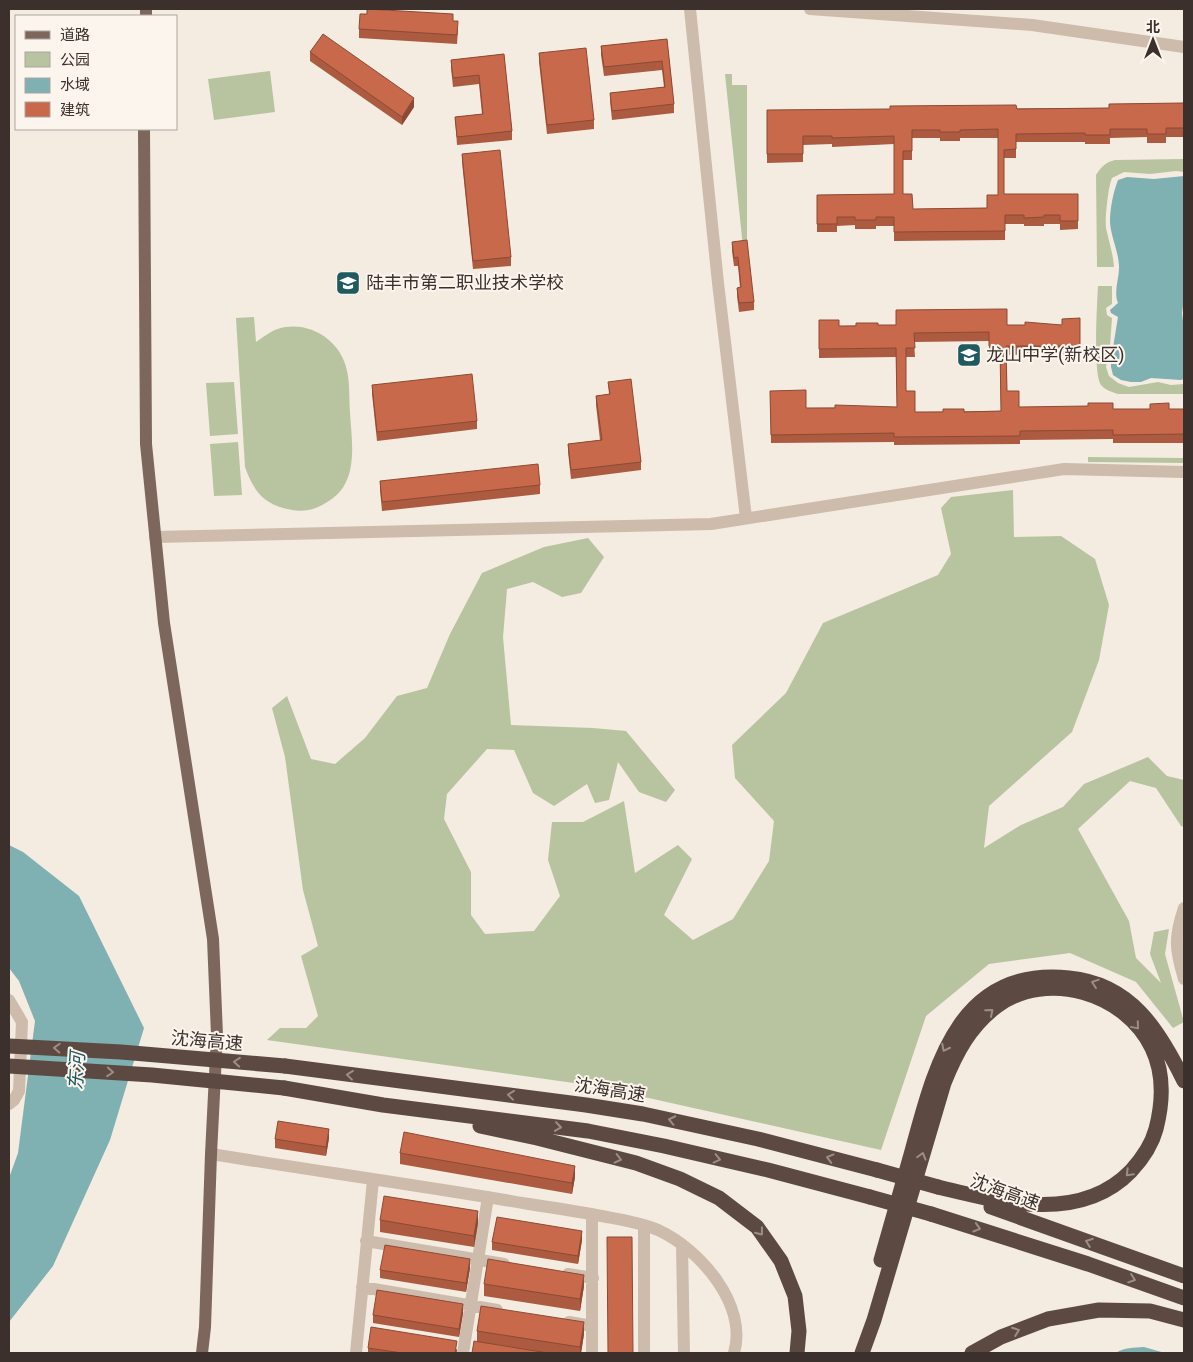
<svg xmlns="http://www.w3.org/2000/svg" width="1193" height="1362" viewBox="0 0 1193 1362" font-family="Roboto,'Noto Sans SC',sans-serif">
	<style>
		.green { fill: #b8c4a0 }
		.water { fill: #7fb0b2 }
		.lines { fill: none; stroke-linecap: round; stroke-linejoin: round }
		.minor { stroke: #cdbbac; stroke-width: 12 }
		.tertiary { stroke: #cdbbac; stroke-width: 12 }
		.primary { stroke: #7d675c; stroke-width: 12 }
		.motorway { stroke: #5c4a42; stroke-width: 15 }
		.motorway-bridge { stroke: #5c4a42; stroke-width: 15 }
		.wall { fill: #ac5a40; fill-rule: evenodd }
		.shaded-wall { fill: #8c4a34 }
		.building { fill: #c8694b; stroke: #8c4a34; fill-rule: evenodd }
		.oneway { stroke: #9c8e87 }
		.labels { text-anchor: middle; stroke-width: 4; stroke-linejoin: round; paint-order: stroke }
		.poi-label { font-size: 18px; fill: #3b302b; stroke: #fbf5ee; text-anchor: start }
		.street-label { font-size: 18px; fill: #3b302b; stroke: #fbf5ee }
		.water-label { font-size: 19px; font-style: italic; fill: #1f5a5e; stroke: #fbf5ee }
	</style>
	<rect width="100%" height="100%" fill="#f4ebe1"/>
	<path class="green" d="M270,71L275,112L214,120L208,79Z
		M725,74H732V85H747V247H743Z
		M1184,159V172L1176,171L1150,174L1124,172L1112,178C1108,187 1105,218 1106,228C1109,242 1113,253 1114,267H1097L1096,175C1101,167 1106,162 1115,160Z
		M1098,286H1112V304L1106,308L1107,315L1112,318L1110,346L1106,367L1109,376L1118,383L1129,387L1158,382L1171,385L1184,384V394H1118C1112,392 1105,390 1101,385C1093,373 1097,305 1098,286Z
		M254,317L256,342C265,336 274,328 286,327C314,323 342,343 347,371C350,384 349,399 350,413C352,445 360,486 324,504C314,510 303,512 292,510C264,505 254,492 245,467L236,318Z
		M234,382L238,434L210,436L206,383Z
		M238,442L242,495L214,496L210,444Z
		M1088,457L1184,458V463L1088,462Z
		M1013,490L1014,537L1061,536L1095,559L1109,605L1099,660L1072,732L989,806L984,848L1021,825L1063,807L1084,784L1148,757L1167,776L1184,780V827L1181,826L1156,788L1130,781L1078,829L1129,921L1136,958L1161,983L1150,954L1154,932L1169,929L1165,954L1184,1022L1173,1028L1136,982L1070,953L989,964L926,1016L881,1150L595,1086L267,1040L280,1028H306L318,1016L301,956L318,946L303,890L285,757L272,708L287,696L311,759L335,764L365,738L397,696L427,688L450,634L482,573L544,547L588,538L604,557L581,593L562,597L533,582L507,589L503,637L511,725L593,728L626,731L675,790L666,802L639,792L618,762L609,800L595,803L587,784L554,806L533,793L514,750L487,749L447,794L444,819L471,872V915L485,934L534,931L560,896L548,860L552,822H583L624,801L635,873L678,845L692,859L664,915L693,940L733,919L769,861L774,821L735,778L732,745L786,693L823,623L938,575L951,554L941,508L951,497Z"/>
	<path class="water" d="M1184,176V299L1182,313L1184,329V379L1181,380L1151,378L1141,382H1131L1121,380L1113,375L1111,367V360L1118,317L1111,313L1110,310L1118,303C1113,291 1120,277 1119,265C1118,250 1111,237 1110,222C1110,209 1113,193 1118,180L1127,177L1154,179Z
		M9,845L23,852L79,896L144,1028L110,1140L53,1266L9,1322V1178L18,1153L35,1021L19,981L9,968Z
		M1144,1347L1165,1353H1116C1124,1347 1134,1348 1144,1347Z"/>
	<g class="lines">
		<path class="minor" d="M155,537L711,524L1064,469L1184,472
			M1184,908C1174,938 1175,949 1184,979
			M9,1000L22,1022L19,1091L14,1100L9,1104
			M211,1154C317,1171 423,1186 529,1204C555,1208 581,1212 607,1217C624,1220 642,1223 658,1230C700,1249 748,1305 734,1353
			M644,1225V1353
			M366,1241L504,1264
			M682,1245L684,1353
			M568,1274L593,1278
			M362,1287L497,1310
			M569,1322L592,1326
			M356,1353L373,1180
			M463,1353L488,1197
			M592,1353V1215"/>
		<path class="tertiary" d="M690,9L718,283L746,518
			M810,9L1032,25L1184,47"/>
		<path class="primary" d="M146,16V9
			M144,129L146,444L164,623L213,939L217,1035L211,1154L205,1327L202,1353"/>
		<path class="motorway" d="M285,1066L586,1105L643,1114L758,1139L877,1170
			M284,1088L383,1105L588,1131L664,1146L768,1170L870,1197
			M480,1126L537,1138L636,1163L680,1179L719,1198L757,1227L781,1261L795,1296L799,1331L797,1353
			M991,1207L1184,1276
			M931,1214L1088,1264L1184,1298
			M881,1260C891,1224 902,1187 912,1151C935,1067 958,966 1069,978C1131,984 1159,1030 1184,1081
			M862,1353L874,1320L944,1083C956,1053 970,1026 997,1006C1047,969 1126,993 1152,1048C1164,1073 1163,1102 1156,1129C1152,1144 1142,1159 1131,1171C1080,1224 1000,1202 938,1187
			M972,1353L1001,1337L1048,1319L1099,1310L1150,1311L1184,1320"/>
		<path class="motorway-bridge" d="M9,1046L121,1052L285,1066
			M9,1066L152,1075L284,1088
			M877,1170L938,1187
			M870,1197L931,1214"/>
	</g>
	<path class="wall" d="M453,21L458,30L457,44L359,38V29Z
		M667,39L674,104V113L612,120L610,101V93L664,87L662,70L604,76L601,55V46Z
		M310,52L414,107L402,125L310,61Z
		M539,53L594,120V129L547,134L539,62Z
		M504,54L512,131V140L457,145L455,117L482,114L479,84L453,87L451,68V60Z
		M1184,103V137H1166V143H1147V137L1110,138V144H1085V142H1016V158H1004V194H1078V229L1060,230V224H1044V226H1024V224H1005V240L894,241V226H876V229H855V225L837,226V232H817V195L894,194V144L832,147V144L803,145V162L767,163V110L1109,108ZM912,138H940V141H960V138H998V195L987,208L913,209L903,194V160H912Z
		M462,154L511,257V266L473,269L462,162Z
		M732,242L754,302V310L739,312L737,296V288L740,287L738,266H734L732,251Z
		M1080,318V354L1006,355L1007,391L1019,407L1113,409H1184V443H1113V439L1020,440V444L894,445V442L771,443L770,391L806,408L897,407L896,357L819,358V320L839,326L878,325H1062ZM989,341V354H1000L1001,411L915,412L906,391V357H915L914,342Z
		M608,382L641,462V470L571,479L568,452V444L600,440L596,405V396L609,394Z
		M372,385L477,421V429L377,441L372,394Z
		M380,481L540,485V494L382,511L380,490Z
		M329,1138L326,1156L275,1148V1139Z
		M400,1153L575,1177L572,1194L400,1164Z
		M380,1220L478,1223L474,1247L380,1232Z
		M582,1240L578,1264L492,1250V1242Z
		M470,1268L466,1292L380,1278V1270Z
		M484,1284L584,1286L580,1311L484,1296Z
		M463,1313L459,1337L373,1323V1315Z
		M477,1331L584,1334L581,1353H472L477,1342Z
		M368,1348L457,1349V1353H368Z"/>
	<path class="shaded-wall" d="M414,98V107L402,125V117Z
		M329,1129V1138L326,1156V1147Z
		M575,1166V1177L572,1194V1183Z
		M478,1211V1223L474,1247V1236Z
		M582,1231V1240L578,1264V1256Z
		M470,1259V1268L466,1292V1283Z
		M584,1275V1286L580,1311V1299Z
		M463,1304V1313L459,1337V1329Z
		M584,1322V1334L581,1353H580V1347Z"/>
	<path class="building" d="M367,9L453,14V21H458L457,35L359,29L360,14H367Z
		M323,34L414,98L402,117L310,52Z
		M667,39L674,104L612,111L610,93L665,87L662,61L604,67L601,46Z
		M586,48L594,120L547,125L539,53Z
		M504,54L512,131L457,137L455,117L483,114L479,75L453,78L451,60Z
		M1184,103V128H1166V134H1147V129H1110V135H1085V133L1016,134V149L1004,150V194H1078V221H1060V215H1044V217L1024,218V215H1005V231L894,232V217H876V220H855V217H837V224H817V195L894,194V136L832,138V136H803V154H767V110L890,109V106L1016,105L1017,109L1109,108V104ZM998,129V195H987V208L913,209L912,194H903V151H912V130H940V132H960V130Z
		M500,150L511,257L473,261L462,154Z
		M747,240L754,302L739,303L737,288L741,287L738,257L734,258L732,242Z
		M1007,309V325H1025V322L1062,325V319L1080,318V346H1006L1007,391H1019V407L1088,406V403H1113V409H1150V404L1169,403V409H1184V434L1113,435V430L1020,431V436L894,437V433L771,435L770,391L806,390V408H835V405L897,407L896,348L819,349V320H839V326H856V323H878V325H896V310ZM989,332V346H1000L1001,411L964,412V409H943V412H915V391H906V348H915L914,333Z
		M472,374L477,421L377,432L372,385Z
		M631,379L641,462L571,470L568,444L602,440L596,396L610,394L608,382Z
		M538,464L540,485L382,502L380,481Z
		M278,1121L329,1129L326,1147L275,1139Z
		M404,1132L575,1166L572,1183L400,1153Z
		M384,1196L478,1211L474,1236L380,1220Z
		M497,1217L582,1231L578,1256L492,1242Z
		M607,1237H632L633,1353H608Z
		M385,1245L470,1259L466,1283L380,1270Z
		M488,1259L584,1275L580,1299L484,1284Z
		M377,1290L463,1304L459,1329L373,1315Z
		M481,1306L584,1322L580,1347L477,1331Z
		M371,1327L457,1341L455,1353H402L368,1348Z
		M474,1341L548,1353H472Z"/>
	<defs><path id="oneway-chevron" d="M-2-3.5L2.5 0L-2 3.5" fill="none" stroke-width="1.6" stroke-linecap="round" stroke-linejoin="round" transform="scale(1.25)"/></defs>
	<g class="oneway">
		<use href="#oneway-chevron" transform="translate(1095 983) rotate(-161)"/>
		<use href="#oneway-chevron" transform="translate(990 1012) rotate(-41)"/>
		<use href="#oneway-chevron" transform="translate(1136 1026) rotate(50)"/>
		<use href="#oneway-chevron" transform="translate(57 1048) rotate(-177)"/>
		<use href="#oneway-chevron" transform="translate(945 1048) rotate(117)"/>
		<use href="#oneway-chevron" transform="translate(237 1062) rotate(-175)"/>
		<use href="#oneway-chevron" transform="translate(110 1072) rotate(4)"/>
		<use href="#oneway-chevron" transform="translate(350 1075) rotate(-173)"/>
		<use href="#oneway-chevron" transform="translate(511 1095) rotate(-173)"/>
		<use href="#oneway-chevron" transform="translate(672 1120) rotate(-168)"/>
		<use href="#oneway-chevron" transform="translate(558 1127) rotate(8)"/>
		<use href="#oneway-chevron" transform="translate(922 1156) rotate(-74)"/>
		<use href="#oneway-chevron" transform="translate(830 1158) rotate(-165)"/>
		<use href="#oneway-chevron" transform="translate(618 1159) rotate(14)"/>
		<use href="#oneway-chevron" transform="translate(717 1159) rotate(13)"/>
		<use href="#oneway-chevron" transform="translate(1129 1173) rotate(135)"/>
		<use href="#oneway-chevron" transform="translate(977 1228) rotate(17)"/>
		<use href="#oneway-chevron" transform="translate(760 1232) rotate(52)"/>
		<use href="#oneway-chevron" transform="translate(1089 1242) rotate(-160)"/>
		<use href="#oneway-chevron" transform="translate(1132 1279) rotate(19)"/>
		<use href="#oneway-chevron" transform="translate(1016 1331) rotate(-21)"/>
	</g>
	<defs>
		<symbol id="university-square" viewBox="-11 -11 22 22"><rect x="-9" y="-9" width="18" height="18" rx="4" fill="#1f5a5e" stroke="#fbf5ee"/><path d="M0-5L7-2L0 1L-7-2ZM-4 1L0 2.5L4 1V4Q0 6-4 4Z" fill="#fff"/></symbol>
		<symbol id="school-square" viewBox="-11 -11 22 22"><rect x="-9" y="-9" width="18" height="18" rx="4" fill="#1f5a5e" stroke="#fbf5ee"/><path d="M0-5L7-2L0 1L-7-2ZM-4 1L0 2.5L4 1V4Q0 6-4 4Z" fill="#fff"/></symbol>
	</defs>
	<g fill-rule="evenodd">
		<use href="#university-square" x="334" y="269" width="28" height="28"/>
		<use href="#school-square" x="955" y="341" width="28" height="28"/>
	</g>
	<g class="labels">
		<g class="poi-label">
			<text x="366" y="289">陆丰市第二职业技术学校</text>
			<text x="986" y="361">龙山中学(新校区)</text>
		</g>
		<g class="street-label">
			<text transform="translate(207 1041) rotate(5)" y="6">沈海高速</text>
			<text transform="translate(610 1090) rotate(9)" y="6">沈海高速</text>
			<text transform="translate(1005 1192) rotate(20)" y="6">沈海高速</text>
		</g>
		<g class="water-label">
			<text transform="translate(76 1071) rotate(-86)" y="7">东河</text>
		</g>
	</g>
	<rect width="1193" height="1362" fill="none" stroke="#3b302b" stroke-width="20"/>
	<rect x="15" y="15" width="162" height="115" fill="#fbf5ee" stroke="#aea6a0"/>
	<rect x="25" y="31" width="25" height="8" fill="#7d675c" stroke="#aea6a0"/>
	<text x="60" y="40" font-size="15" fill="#3b302b">道路</text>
	<rect x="25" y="52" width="25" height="15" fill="#b8c4a0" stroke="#aea6a0"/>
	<text x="60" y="65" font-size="15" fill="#3b302b">公园</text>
	<rect x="25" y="78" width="25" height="15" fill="#7fb0b2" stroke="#aea6a0"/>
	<text x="60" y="90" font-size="15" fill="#3b302b">水域</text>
	<rect x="25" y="102" width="25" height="15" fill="#c8694b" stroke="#aea6a0"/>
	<text x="60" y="115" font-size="15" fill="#3b302b">建筑</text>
	<g transform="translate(1153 40)" stroke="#fbf5ee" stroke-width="4" paint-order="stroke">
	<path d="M0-4L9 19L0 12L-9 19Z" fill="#3b302b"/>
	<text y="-8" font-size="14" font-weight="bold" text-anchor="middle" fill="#3b302b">北</text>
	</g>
</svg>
